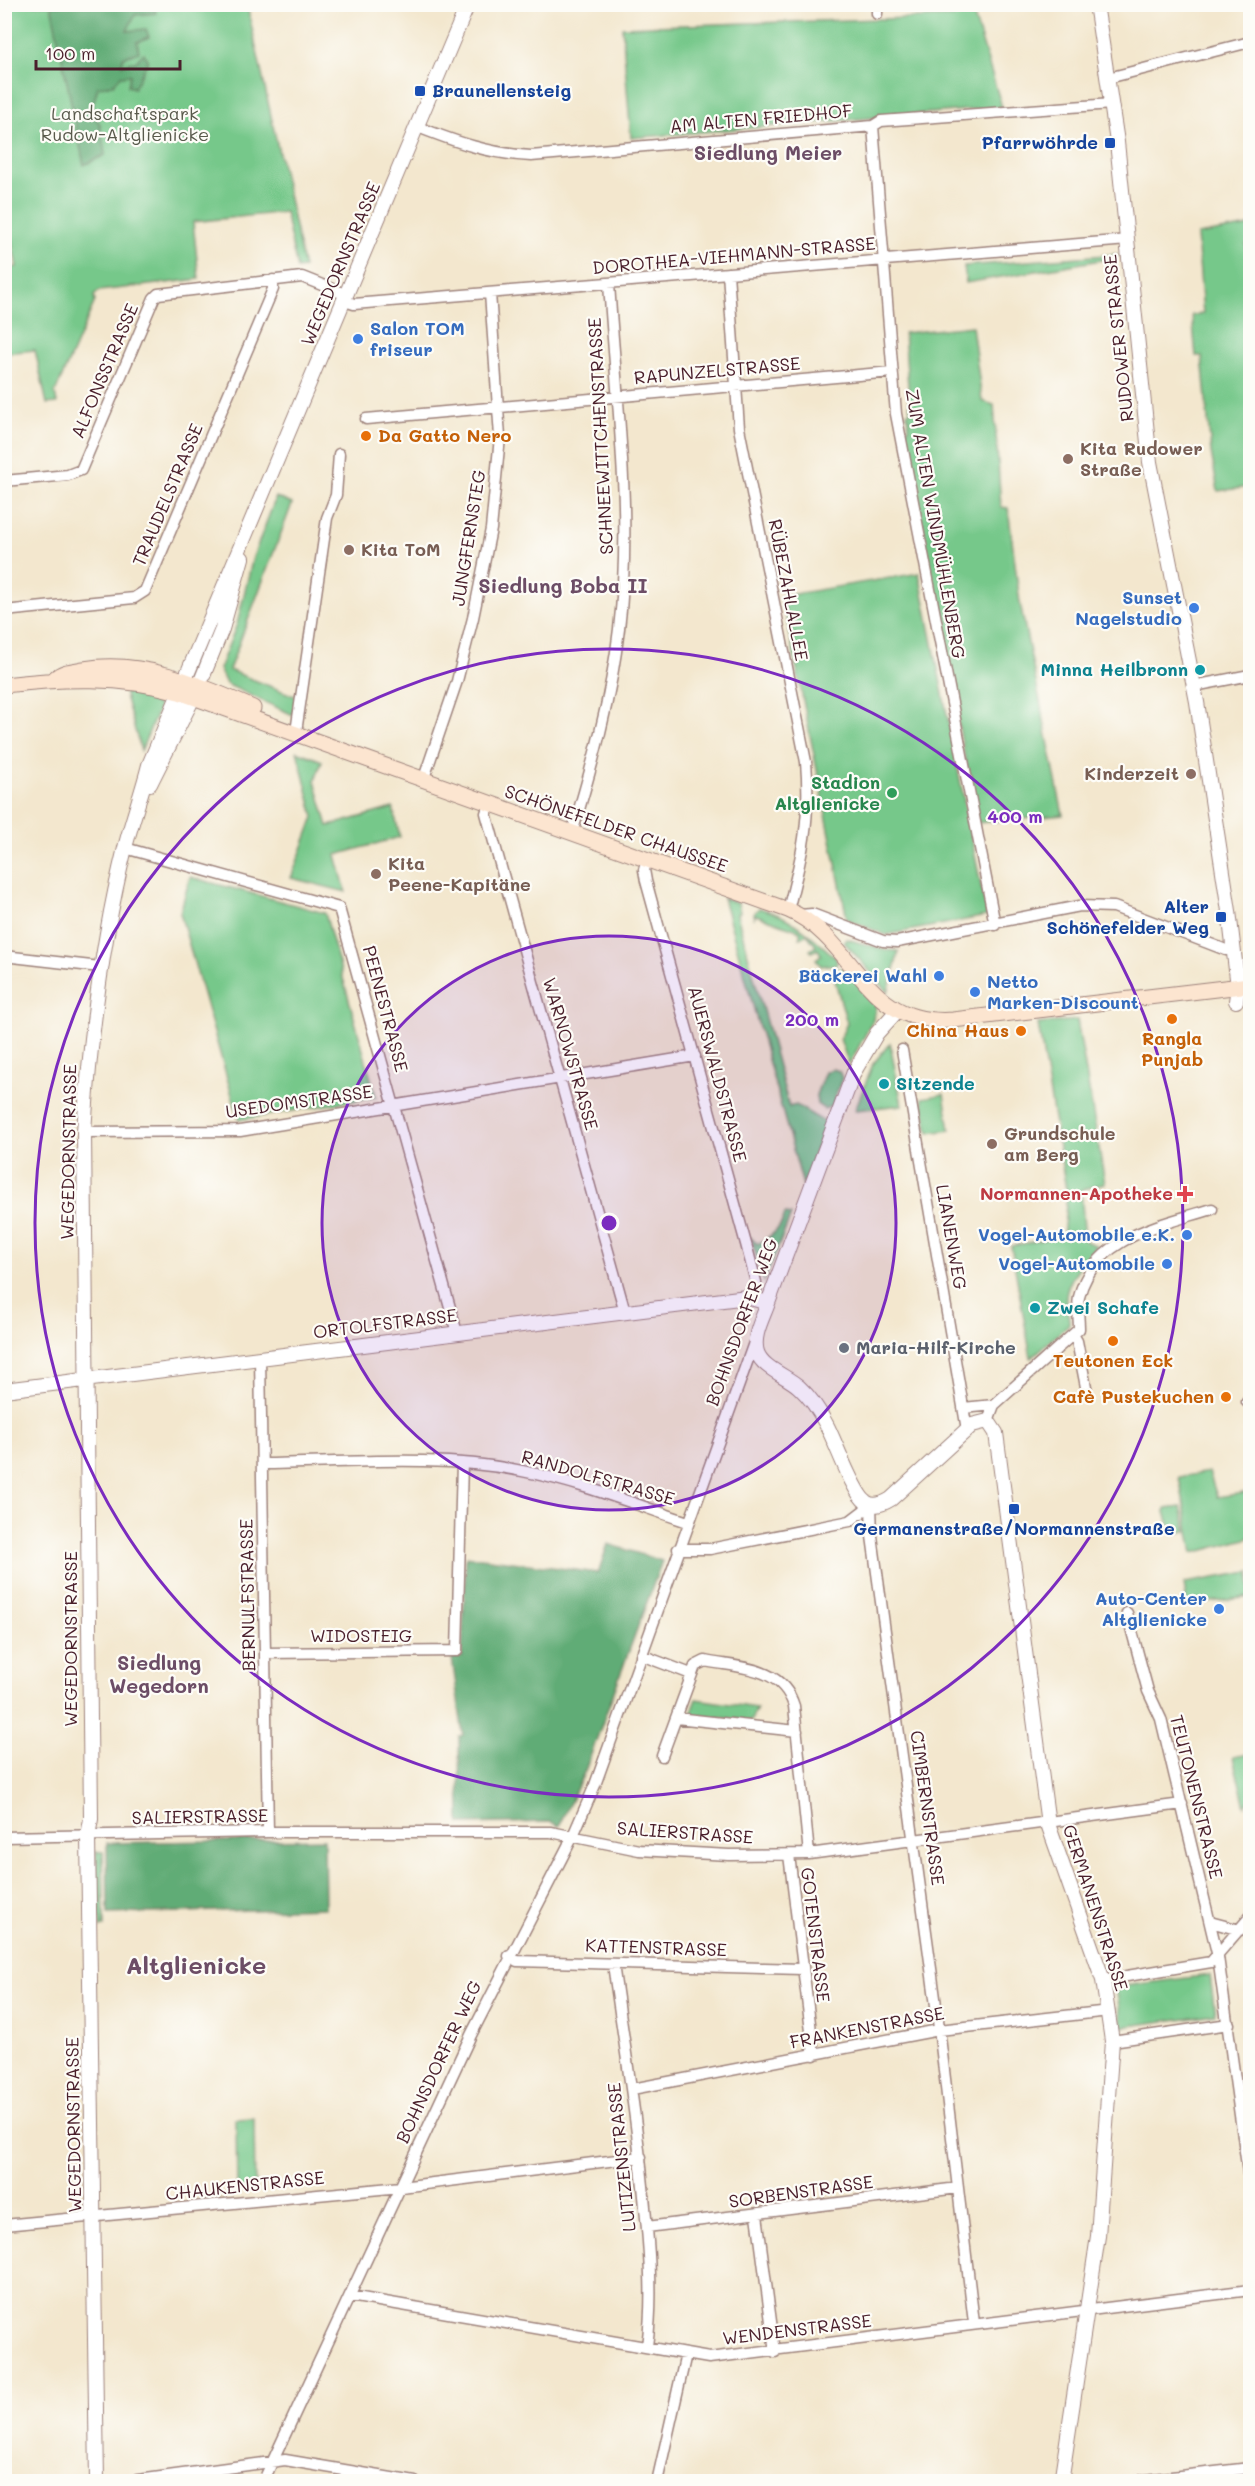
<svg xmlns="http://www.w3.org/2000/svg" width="1255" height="2486" viewBox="0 0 1255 2486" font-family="Mali,sans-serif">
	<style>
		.green { fill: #76c88a; stroke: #60745a; stroke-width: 1.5 }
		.forest { fill: #60ac76; stroke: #556650; stroke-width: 1.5 }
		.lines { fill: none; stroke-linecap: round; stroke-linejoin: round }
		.minor-casing { stroke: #9e837c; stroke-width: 13 }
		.tertiary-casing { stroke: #9e837c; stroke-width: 16 }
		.secondary-casing { stroke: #9e837c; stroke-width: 17 }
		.minor { stroke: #fff; stroke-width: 10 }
		.tertiary { stroke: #fff; stroke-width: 14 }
		.secondary { stroke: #fce5d0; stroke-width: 15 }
		.ring { fill: none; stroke: #7b2cbf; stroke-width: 3 }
		.transit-dot { fill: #1a4fb4; stroke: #fdfcf7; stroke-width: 2 }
		.shop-dot { fill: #3f7fe0; stroke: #fdfcf7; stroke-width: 2 }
		.food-dot { fill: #e8710a; stroke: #fdfcf7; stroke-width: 2 }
		.education-dot { fill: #8d6e63; stroke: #fdfcf7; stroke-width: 2 }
		.culture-dot { fill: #0f9aa8; stroke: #fdfcf7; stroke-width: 2 }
		.leisure-dot { fill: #2e9e5b; stroke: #fdfcf7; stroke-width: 2 }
		.health-dot { fill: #e0444e; stroke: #fdfcf7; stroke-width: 2 }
		.worship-dot { fill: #6b7280; stroke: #fdfcf7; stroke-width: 2 }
		.labels { text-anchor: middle; stroke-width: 4.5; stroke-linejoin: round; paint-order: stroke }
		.transit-label { font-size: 18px; font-weight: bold; fill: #164399; stroke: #fdfcf7; text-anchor: end }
		.park-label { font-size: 18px; fill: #595a4c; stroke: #fdfcf7 }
		.street-label { font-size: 18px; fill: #4a1f2b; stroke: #fdfcf7 }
		.shop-label { font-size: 18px; font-weight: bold; fill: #366cbe; stroke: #fdfcf7; text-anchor: end }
		.food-label { font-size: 18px; font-weight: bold; fill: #c56008; stroke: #fdfcf7; text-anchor: end }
		.education-label { font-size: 18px; font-weight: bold; fill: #785e54; stroke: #fdfcf7; text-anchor: start }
		.culture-label { font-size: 18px; font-weight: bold; fill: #0d838f; stroke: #fdfcf7; text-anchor: start }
		.leisure-label { font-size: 18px; font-weight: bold; fill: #27864d; stroke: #fdfcf7; text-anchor: end }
		.health-label { font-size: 18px; font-weight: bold; fill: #be3a42; stroke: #fdfcf7; text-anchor: end }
		.worship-label { font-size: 18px; font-weight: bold; fill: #5b616d; stroke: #fdfcf7; text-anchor: start }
		.neighbourhood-label { font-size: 20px; font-weight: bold; fill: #6c4d66; stroke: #fdfcf7 }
		.district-label { font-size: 24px; font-weight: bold; fill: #6c4d66; stroke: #fdfcf7 }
		.centre { fill: #7b2cbf; stroke: #fdfcf7; stroke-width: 3 }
		.ring-label { font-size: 18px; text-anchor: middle; font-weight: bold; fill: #7b2cbf; stroke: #fdfcf7; stroke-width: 4.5; stroke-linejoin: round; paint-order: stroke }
	</style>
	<rect width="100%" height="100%" fill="#fdfcf7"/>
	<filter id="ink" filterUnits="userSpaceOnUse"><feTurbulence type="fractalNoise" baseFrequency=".0167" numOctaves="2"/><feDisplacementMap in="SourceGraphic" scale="12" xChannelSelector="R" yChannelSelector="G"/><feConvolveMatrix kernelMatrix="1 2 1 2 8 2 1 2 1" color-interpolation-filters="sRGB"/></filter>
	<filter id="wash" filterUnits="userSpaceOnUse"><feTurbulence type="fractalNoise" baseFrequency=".008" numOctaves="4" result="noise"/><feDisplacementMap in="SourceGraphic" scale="24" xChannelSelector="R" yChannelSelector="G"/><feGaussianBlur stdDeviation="1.35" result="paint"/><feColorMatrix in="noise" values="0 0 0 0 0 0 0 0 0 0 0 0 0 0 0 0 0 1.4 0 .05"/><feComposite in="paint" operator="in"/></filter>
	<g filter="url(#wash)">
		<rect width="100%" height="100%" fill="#f3e7ce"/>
		<path class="green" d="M5,5H247L304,268L297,269L285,212L193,222L199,279L99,291L94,296L95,301L55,393L57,403L47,404L35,350L5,353L4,269L17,267L4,205Z
			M974,16L1002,107L631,138L622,27Z
			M1250,226V243L1246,244L1247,254H1250V487L1218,491L1211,452L1202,356H1196L1192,315L1203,314L1197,235Z
			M1118,254V257L966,283L964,266Z
			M972,326L982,401L994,405L1001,507L1008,508L1020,603L1063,815L977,823L903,430L909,428L907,413L910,412L904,333Z
			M276,497L292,504L229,670L297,697L293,715L226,684L219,669L237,624L253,557Z
			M919,573L987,916L886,935L847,919L782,596Z
			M124,692L153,695L159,708L141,751Z
			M297,751L322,761L315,781L328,826L393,808L400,837L336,855L346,892L291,878L314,817Z
			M190,877L325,913L376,1097L239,1120L180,913Z
			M723,898L738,903L740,912L737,914L789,1107L796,1105L826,1123L803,1185Z
			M759,908C792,916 812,936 836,958L837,964L821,966L816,959L821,955L818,949L812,952L810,950L816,946L807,934L800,938V931L756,915L754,918V913Z
			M847,939L886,950L899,951L888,992L844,942Z
			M844,968L876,1006L873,1020L849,1065L840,1039L847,1023L832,970Z
			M1077,1020L1105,1183L1081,1190L1085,1241L1097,1246C1085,1258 1065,1282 1066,1300C1066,1309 1070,1316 1069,1324L1031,1358L1011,1246L1063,1236L1067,1195L1038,1024Z
			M890,1043L902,1105L855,1110L873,1064Z
			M833,1069L839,1071L842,1078L832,1106L824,1109L817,1104L816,1095L825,1072Z
			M944,1094L950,1130L929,1133L922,1098Z
			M785,1214L791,1215L764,1282L751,1238L758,1244C772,1236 781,1229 785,1214Z
			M1209,1472L1217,1497L1250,1492V1538L1193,1553L1179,1477Z
			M1181,1507L1187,1531L1172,1534L1165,1512L1166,1509Z
			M1250,1572V1597L1187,1605L1184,1583Z
			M697,1699L757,1708L751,1721L691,1714Z
			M1250,1754V1799L1245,1806L1233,1757Z
			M96,1852H103L104,1927H100Z
			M1210,1975L1215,2014L1122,2027L1116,1987Z
			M254,2118L255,2190L237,2191L236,2119Z"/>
		<path class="forest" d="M51,5H154L156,13L135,15L127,31L146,29L149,37L137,42L139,52L123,57L122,65L136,61L144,53L148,61L134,88L128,86L130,75L121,76L113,85L98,87L91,111L100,124L105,155L84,165Z
			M608,1544L662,1561L585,1771L559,1826L551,1822L460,1824L459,1736L463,1735L452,1658L462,1657L466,1556L598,1573Z
			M324,1839L325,1908L108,1914L107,1843Z"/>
	</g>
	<g filter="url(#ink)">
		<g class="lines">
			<defs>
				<path id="minor" d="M877,4V14
					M1108,78L1250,42
					M873,126L896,414L995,925
					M418,127C456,142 490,154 531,156L873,126L881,121L1112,104
					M728,273L739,428L806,762C811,820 802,856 788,910
					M345,301L354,304L1128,240
					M366,419L892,372
					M4,481L68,475L81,470L154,298L158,294L302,277L347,295
					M4,611L134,598L145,591L273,289V280
					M1194,686L1250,675
					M296,732L327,518L336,495L339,454
					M423,781L457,681L473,618L491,529L500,437L490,293
					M489,805L486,813L497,853L625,1312
					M572,833C592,767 611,699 619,629C633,514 616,398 609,283
					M125,848L339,908L457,1333
					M647,860L644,870L646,881L746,1244L756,1282V1298
					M800,915L812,914L883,941L897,942L1080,906L1114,907L1226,950H1234
					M4,956L100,967
					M902,1050L967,1430
					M84,1132L240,1131L695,1056
					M1074,1336L1077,1341L1087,1392
					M260,1358L268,1832
					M1247,1402L1250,1401
					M963,1408L994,1405
					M988,1421L994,1405L1079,1329C1079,1319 1077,1307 1079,1297C1094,1236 1162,1225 1212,1209
					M262,1464C348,1463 438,1454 522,1471C579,1482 634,1504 688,1522
					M871,1505L872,1536L938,2020L974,2323
					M678,1549H710L850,1521L871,1505
					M1127,1613L1148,1691L1161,1719L1218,1957L1250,2187
					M265,1653L457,1651L462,1463
					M641,1655L691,1674
					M676,1718L797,1731
					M662,1756L695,1666L705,1661C740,1668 782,1666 794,1706L809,1854
					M4,1837L268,1832H551L639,1850L729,1855L809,1854L1182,1804
					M789,1855L814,2055
					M1210,1922L1240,1930
					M509,1956L517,1961L802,1969
					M613,1964C625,2049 639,2133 646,2218C650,2261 653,2303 647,2346
					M1103,1980L1211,1962L1250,1917
					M1112,2041L1229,2024
					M632,2089L939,2030L1109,2011
					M757,2215L775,2352
					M4,2225L401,2187L641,2157
					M647,2227L958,2188
					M350,2296L709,2358L1250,2290
					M124,2482L285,2460L415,2482
					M263,2482L471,2035L572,1838L595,1785L755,1340
					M657,2482L686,2354
					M1128,2482L1250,2468"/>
				<path id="tertiary" d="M1096,4L1117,142L1150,462L1197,702L1229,911L1238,987L1236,1001
					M150,784L199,686L222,629L242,558
					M897,1011L877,1033L854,1072L768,1303C763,1318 752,1336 757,1352C762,1368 787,1376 799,1387C810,1397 819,1410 826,1424C835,1440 853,1493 866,1502C874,1508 883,1504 891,1499L972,1425L988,1421L996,1433L1048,1824L1103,1980L1112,2041L1098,2236L1061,2482
					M4,1390L747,1297L768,1303
					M97,2482L88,1836L91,1819L84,1132C90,1036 102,941 125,848C132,820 142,793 149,765L468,4"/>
				<path id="secondary" d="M54,679C63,671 72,671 84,669C143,659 200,685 253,708
					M4,685C63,678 121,676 179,692L788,910C859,941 861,1027 953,1020L1250,985"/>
			</defs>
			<use href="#minor" class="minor-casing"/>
			<use href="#tertiary" class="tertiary-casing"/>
			<use href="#secondary" class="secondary-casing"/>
			<use href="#minor" class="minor"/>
			<use href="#tertiary" class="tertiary"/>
			<use href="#secondary" class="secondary"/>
		</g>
	</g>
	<circle cx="609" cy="1223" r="287" fill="#7b2cbf" fill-opacity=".12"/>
	<g class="ring">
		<circle cx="609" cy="1223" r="287"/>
		<circle cx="609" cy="1223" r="574"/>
	</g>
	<g class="transit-dot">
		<rect x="414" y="85" width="12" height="12" rx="3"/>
		<rect x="1104" y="137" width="12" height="12" rx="3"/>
		<rect x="1215" y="911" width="12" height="12" rx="3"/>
		<rect x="1008" y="1503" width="12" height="12" rx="3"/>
	</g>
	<g class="shop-dot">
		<circle cx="358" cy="339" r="6"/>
		<circle cx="1194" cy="608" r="6"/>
		<circle cx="939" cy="976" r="6"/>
		<circle cx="975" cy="992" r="6"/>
		<circle cx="1187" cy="1235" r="6"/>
		<circle cx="1167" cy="1264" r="6"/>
		<circle cx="1219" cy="1609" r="6"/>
	</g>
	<g class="food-dot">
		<circle cx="366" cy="436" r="6"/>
		<circle cx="1172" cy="1019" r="6"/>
		<circle cx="1021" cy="1031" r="6"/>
		<circle cx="1113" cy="1341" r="6"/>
		<circle cx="1226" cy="1397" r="6"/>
	</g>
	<g class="education-dot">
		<circle cx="1068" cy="459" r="6"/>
		<circle cx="349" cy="550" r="6"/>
		<circle cx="1191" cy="774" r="6"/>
		<circle cx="376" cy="874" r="6"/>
		<circle cx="992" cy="1144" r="6"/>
	</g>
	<g class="culture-dot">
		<circle cx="1200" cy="670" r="6"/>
		<circle cx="884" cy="1084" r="6"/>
		<circle cx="1035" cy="1308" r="6"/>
	</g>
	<circle class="leisure-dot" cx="892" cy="793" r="6"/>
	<path class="health-dot" d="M1182 1185h6v6h6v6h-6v6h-6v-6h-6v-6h6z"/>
	<circle class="worship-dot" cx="844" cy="1348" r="6"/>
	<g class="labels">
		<g class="transit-label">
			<text x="432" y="97" text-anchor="start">Braunellensteig</text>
			<text x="1098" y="149">Pfarrwöhrde</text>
			<text x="1209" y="913">Alter<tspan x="1209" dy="21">Schönefelder Weg</tspan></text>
			<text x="1014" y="1535" text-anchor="middle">Germanenstraße/Normannenstraße</text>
		</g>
		<g class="park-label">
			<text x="125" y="120">Landschaftspark<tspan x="125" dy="21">Rudow-Altglienicke</tspan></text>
		</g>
		<g class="street-label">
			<text transform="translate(761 119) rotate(-5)" y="6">AM ALTEN FRIEDHOF</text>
			<text transform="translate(734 256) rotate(-5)" y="6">DOROTHEA-VIEHMANN-STRASSE</text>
			<text transform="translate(341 264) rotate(-67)" y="6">WEGEDORNSTRASSE</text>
			<text transform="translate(1119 338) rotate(-96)" y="6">RUDOWER STRASSE</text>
			<text transform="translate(105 371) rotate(-67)" y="6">ALFONSSTRASSE</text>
			<text transform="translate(717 371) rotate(-5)" y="6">RAPUNZELSTRASSE</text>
			<text transform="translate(601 436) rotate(-93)" y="6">SCHNEEWITTCHENSTRASSE</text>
			<text transform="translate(168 495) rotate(-67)" y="6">TRAUDELSTRASSE</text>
			<text transform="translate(935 524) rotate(80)" y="6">ZUM ALTEN WINDMÜHLENBERG</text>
			<text transform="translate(469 538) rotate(-81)" y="6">JUNGFERNSTEG</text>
			<text transform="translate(788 590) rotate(79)" y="6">RÜBEZAHLALLEE</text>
			<text transform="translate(616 829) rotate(19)" y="6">SCHÖNEFELDER CHAUSSEE</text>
			<text transform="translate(385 1009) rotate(75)" y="6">PEENESTRASSE</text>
			<text transform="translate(570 1054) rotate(74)" y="6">WARNOWSTRASSE</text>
			<text transform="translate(717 1074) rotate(75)" y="6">AUERSWALDSTRASSE</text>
			<text transform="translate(299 1102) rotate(-8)" y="6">USEDOMSTRASSE</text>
			<text transform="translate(69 1152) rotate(-89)" y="6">WEGEDORNSTRASSE</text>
			<text transform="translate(951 1237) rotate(80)" y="6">LIANENWEG</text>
			<text transform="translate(742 1322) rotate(-70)" y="6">BOHNSDORFER WEG</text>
			<text transform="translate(385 1324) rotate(-7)" y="6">ORTOLFSTRASSE</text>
			<text transform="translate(598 1478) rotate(16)" y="6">RANDOLFSTRASSE</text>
			<text transform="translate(248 1595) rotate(-91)" y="6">BERNULFSTRASSE</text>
			<text x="361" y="1642">WIDOSTEIG</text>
			<text transform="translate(71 1639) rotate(-90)" y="6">WEGEDORNSTRASSE</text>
			<text transform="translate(1196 1797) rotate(76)" y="6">TEUTONENSTRASSE</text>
			<text transform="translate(927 1808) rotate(82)" y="6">CIMBERNSTRASSE</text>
			<text transform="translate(200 1817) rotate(-1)" y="6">SALIERSTRASSE</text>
			<text transform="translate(685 1833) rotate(4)" y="6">SALIERSTRASSE</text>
			<text transform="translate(1095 1908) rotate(72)" y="6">GERMANENSTRASSE</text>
			<text transform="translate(815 1935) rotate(83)" y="6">GOTENSTRASSE</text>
			<text transform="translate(656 1948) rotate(2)" y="6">KATTENSTRASSE</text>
			<text transform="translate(867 2028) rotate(-11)" y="6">FRANKENSTRASSE</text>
			<text transform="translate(439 2062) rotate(-65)" y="6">BOHNSDORFER WEG</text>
			<text transform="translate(74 2125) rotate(-91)" y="6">WEGEDORNSTRASSE</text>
			<text transform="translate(622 2157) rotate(-96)" y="6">LUTIZENSTRASSE</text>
			<text transform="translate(245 2186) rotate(-6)" y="6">CHAUKENSTRASSE</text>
			<text transform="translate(801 2192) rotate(-8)" y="6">SORBENSTRASSE</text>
			<text transform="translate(797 2330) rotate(-7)" y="6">WENDENSTRASSE</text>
		</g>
		<g class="shop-label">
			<text x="370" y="335" text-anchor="start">Salon TOM<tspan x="370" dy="21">friseur</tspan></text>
			<text x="1182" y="604">Sunset<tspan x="1182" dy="21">Nagelstudio</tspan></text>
			<text x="927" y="982">Bäckerei Wahl</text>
			<text x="987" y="988" text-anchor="start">Netto<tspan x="987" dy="21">Marken-Discount</tspan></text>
			<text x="1175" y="1241">Vogel-Automobile e.K.</text>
			<text x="1155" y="1270">Vogel-Automobile</text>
			<text x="1207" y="1605">Auto-Center<tspan x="1207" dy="21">Altglienicke</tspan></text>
		</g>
		<g class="food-label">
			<text x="378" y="442" text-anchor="start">Da Gatto Nero</text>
			<text x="1009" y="1037">China Haus</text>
			<text x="1172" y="1045" text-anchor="middle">Rangla<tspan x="1172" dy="21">Punjab</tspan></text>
			<text x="1113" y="1367" text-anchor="middle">Teutonen Eck</text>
			<text x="1214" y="1403">Cafè Pustekuchen</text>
		</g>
		<g class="education-label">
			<text x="1080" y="455">Kita Rudower<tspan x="1080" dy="21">Straße</tspan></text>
			<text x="361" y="556">Kita ToM</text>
			<text x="1179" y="780" text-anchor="end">Kinderzeit</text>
			<text x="388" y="870">Kita<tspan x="388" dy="21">Peene-Kapitäne</tspan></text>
			<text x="1004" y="1140">Grundschule<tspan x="1004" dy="21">am Berg</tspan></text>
		</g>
		<g class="culture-label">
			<text x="1188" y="676" text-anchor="end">Minna Heilbronn</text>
			<text x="896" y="1090">Sitzende</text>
			<text x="1047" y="1314">Zwei Schafe</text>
		</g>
		<g class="leisure-label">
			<text x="880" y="789">Stadion<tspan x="880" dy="21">Altglienicke</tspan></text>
		</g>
		<g class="health-label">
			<text x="1173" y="1200">Normannen-Apotheke</text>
		</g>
		<g class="worship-label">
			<text x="856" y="1354">Maria-Hilf-Kirche</text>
		</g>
		<g class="neighbourhood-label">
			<text x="768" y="160">Siedlung Meier</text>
			<text x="563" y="593">Siedlung Boba II</text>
			<text x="159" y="1670">Siedlung<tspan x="159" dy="23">Wegedorn</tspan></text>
		</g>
		<g class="district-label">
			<text x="196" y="1974">Altglienicke</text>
		</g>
	</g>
	<circle cx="609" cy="1223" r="9" class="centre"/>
	<g class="ring-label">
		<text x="1015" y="823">400 m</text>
		<text x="812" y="1026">200 m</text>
	</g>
	<rect width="1255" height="2486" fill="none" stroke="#fdfcf7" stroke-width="24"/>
	<path d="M36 60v9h144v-9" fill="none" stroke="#4a1f2b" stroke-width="3"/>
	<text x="45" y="60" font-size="18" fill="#4a1f2b" stroke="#fdfcf7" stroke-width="4.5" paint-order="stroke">100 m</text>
</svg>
